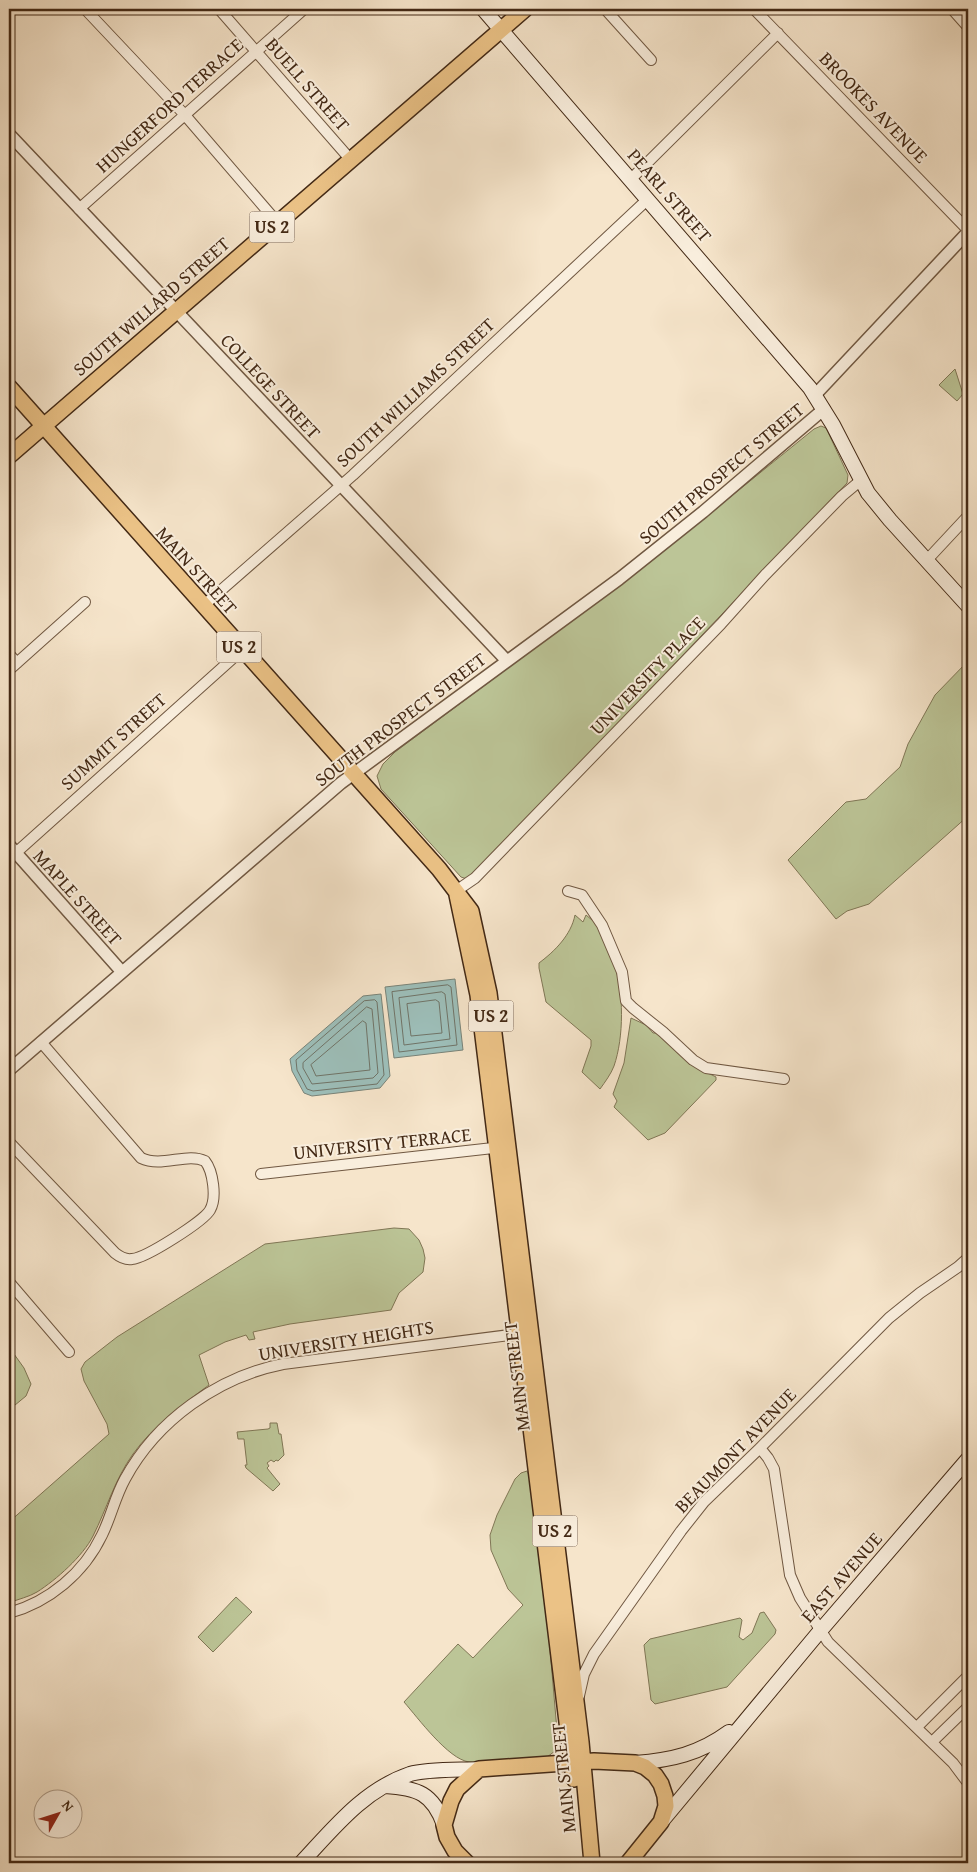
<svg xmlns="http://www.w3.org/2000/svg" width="977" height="1872" viewBox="0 0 977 1872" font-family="'Gentium Book Plus',serif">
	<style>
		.green { fill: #bcc597; stroke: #807756 }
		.water { fill: #9dbfba; stroke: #798378 }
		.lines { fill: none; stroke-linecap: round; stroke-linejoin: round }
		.shore { stroke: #707468; stroke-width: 1 }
		.minor-casing { stroke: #705842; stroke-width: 12 }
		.tertiary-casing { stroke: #705842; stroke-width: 14 }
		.secondary-casing { stroke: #432915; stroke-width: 16 }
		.primary-casing { stroke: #432915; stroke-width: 18 }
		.minor { stroke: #f9eedd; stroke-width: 10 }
		.tertiary { stroke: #f9eedd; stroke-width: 11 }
		.secondary { stroke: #f9eedd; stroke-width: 14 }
		.primary { stroke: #ebc286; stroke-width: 15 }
		.labels { text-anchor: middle; stroke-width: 4; stroke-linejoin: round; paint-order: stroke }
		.shield { fill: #f9eedd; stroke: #7a6451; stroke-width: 1 }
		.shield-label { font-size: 18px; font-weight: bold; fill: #432915 }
		.street-label { font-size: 19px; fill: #432915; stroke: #f9eedd }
	</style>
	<rect width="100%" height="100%" fill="#f6e5cb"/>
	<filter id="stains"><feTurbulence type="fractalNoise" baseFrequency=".004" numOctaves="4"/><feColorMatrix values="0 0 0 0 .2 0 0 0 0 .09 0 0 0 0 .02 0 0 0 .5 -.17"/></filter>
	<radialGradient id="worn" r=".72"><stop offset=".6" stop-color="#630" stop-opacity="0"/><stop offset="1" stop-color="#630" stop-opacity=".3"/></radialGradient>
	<path class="green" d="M955,369L963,394L957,401L939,385Z
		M821,426L826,428L848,475L847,483L474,874L467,879L461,877L381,789L377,776L383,764L395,752L649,563L814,429Z
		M968,661V816L869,904L847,911L836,919L788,860L846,802L866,799L900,767L908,744L935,695Z
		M575,915L583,922L586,915L592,920L593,917C600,932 609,947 614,963C624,992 624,1037 614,1066C611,1074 605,1082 600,1089L582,1072L591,1046V1040L546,1002L539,968V963C555,951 571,935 575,915Z
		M631,1018L646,1025L653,1033H657L696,1067L716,1077V1080L665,1133L648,1140L614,1107L617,1101L613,1094L624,1063Z
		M394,1228L409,1229L419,1240L423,1249L425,1258L423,1272L399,1293L391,1310L290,1324L253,1332L255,1339L249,1340L246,1335L225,1342L199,1355L209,1385C182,1405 153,1426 133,1454C115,1479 107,1508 93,1536C83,1556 56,1580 37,1592C29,1597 18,1599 9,1603V1522L109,1434L107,1424L84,1381L81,1369L85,1362L117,1337L265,1244Z
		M9,1347L24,1368L31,1384L26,1396L9,1410Z
		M270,1423H277L279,1434H281L284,1455L278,1461L276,1460L274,1462L271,1460L267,1463L269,1466L267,1468L280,1484L273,1491L246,1468L245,1465H247L244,1439H238L237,1432L268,1429L270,1428Z
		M527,1471L529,1475L547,1615L558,1742L555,1751L547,1757C526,1759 488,1766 469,1762C448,1759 418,1718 404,1702L458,1644L473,1658L523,1605L508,1589L491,1550L490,1535L497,1515L515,1479L521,1473Z
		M236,1597L252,1612L213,1652L198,1637Z
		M764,1612L776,1630L775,1634L727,1687L655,1704L651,1700L644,1645L650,1639L740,1618L742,1620L739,1637L743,1640L752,1633L760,1613Z"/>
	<path class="water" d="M455,979L463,1050L394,1058L385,987Z
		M381,994L390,1076L380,1088L312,1096L304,1093L292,1071L290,1059L363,996Z"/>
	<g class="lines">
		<path class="shore" d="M448,985L451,987L457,1045L399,1052L392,992Z
			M442,992L445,994L450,1039L404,1045L399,998Z
			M375,1000L377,1002L384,1075L377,1084L313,1091L307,1089L297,1070L296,1060L364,1001Z
			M436,1000L439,1002L442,1033L411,1036L407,1004Z
			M367,1007L372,1009L378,1073L373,1078L312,1084L303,1068V1063Z
			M363,1021L366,1023L370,1070L316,1076L311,1065Z"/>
		<defs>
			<path id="minor" d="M85,9L184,114L277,222
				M219,9L350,159
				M605,9L651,60
				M754,9L968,230
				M952,9L968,27
				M631,179L778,33
				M79,209L304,9
				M927,560L968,516
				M203,606L353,475L648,199
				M9,654L17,663
				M9,670L85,602
				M9,859L242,650
				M456,891L475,878L721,624L765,575L842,496L860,481
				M568,891L582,895L602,925L622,972L626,1001L633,1008L663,1032L693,1060L706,1068L784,1079
				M9,1142L115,1253C120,1257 126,1260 132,1259C146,1258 204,1221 210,1210C217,1198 213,1171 205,1161C187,1152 162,1168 141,1158L41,1042
				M261,1174L502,1147
				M9,1282L69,1352
				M760,1448L768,1458L774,1469L790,1575L800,1598L828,1642L953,1763L968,1783
				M9,1613C49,1602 84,1573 102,1535C111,1517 115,1497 125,1479C157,1420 218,1377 283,1364L525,1333
				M579,1696L584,1674L594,1654L681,1531L704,1502L760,1448L889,1318L920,1293L958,1267L968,1258
				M917,1727L968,1676
				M932,1742L968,1707
				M966,1863L968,1858"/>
			<path id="tertiary" d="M9,134L507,661
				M815,395L968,232
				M9,845L122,972
				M9,1070L341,783L619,579L703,512L824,409"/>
			<path id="secondary" d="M483,9L810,388L833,425L868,493L890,520L968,606
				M635,1763C672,1760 699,1754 729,1732
				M385,1786C417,1788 433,1793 444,1825
				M662,1821L820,1631L968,1459
				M301,1863C333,1829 363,1790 410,1774C427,1769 460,1770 479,1769"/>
			<path id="primary" d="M9,387L439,869L471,911L489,993L581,1742L592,1863
				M9,456L525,9
				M457,895L478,995L574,1779
				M467,1863L455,1851L447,1837L444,1825L451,1801L457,1789L479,1769L594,1761L635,1763L645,1767L655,1775L661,1784L665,1796L666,1806L661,1822L628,1863"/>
		</defs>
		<use href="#minor" class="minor-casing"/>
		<use href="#tertiary" class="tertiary-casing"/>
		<use href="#secondary" class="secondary-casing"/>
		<use href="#primary" class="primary-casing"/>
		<use href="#minor" class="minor"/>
		<use href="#tertiary" class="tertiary"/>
		<use href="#secondary" class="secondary"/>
		<use href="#primary" class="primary"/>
	</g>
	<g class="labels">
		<g class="shield">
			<rect x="249.5" y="211.5" width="45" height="31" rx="4"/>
			<rect x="216.5" y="631.5" width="45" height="31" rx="4"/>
			<rect x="468.5" y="1000.5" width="45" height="31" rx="4"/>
			<rect x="532.5" y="1515.5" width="45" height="31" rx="4"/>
		</g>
		<g class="shield-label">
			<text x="272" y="233">US 2</text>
			<text x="239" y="653">US 2</text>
			<text x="491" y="1022">US 2</text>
			<text x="555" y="1537">US 2</text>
		</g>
		<g class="street-label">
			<text transform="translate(308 84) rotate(49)" y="7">BUELL STREET</text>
			<text transform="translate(169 105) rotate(-42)" y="7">HUNGERFORD TERRACE</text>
			<text transform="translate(874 107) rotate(46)" y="7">BROOKES AVENUE</text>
			<text transform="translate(670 195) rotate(49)" y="7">PEARL STREET</text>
			<text transform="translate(151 306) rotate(-41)" y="7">SOUTH WILLARD STREET</text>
			<text transform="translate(271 386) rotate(47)" y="7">COLLEGE STREET</text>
			<text transform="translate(415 392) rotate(-43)" y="7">SOUTH WILLIAMS STREET</text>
			<text transform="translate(721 473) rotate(-40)" y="7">SOUTH PROSPECT STREET</text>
			<text transform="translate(197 570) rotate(48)" y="7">MAIN STREET</text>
			<text transform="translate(647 675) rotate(-46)" y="7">UNIVERSITY PLACE</text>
			<text transform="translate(400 719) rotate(-37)" y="7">SOUTH PROSPECT STREET</text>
			<text transform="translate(113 741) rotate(-42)" y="7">SUMMIT STREET</text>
			<text transform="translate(78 897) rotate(48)" y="7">MAPLE STREET</text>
			<text transform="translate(382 1143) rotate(-6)" y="7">UNIVERSITY TERRACE</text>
			<text transform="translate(346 1340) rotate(-9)" y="7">UNIVERSITY HEIGHTS</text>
			<text transform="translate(516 1376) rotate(-97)" y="7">MAIN STREET</text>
			<text transform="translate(735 1450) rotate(-46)" y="7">BEAUMONT AVENUE</text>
			<text transform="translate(841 1577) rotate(-49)" y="7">EAST AVENUE</text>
			<text transform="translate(563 1778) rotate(-96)" y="7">MAIN STREET</text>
		</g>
	</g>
	<rect width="977" height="1872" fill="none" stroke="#f6e5cb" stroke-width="30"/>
	<rect x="10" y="10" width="957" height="1852" fill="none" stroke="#432915" stroke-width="2.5"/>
	<rect x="15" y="15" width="947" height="1842" fill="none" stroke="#432915"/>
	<g transform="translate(58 1814) rotate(51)"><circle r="24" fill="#f9eedd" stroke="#b09f8d"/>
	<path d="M0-4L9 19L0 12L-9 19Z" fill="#8f2418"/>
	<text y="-8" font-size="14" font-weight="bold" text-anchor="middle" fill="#432915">N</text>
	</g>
	<rect width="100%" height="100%" filter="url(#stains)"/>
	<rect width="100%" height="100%" fill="url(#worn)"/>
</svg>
